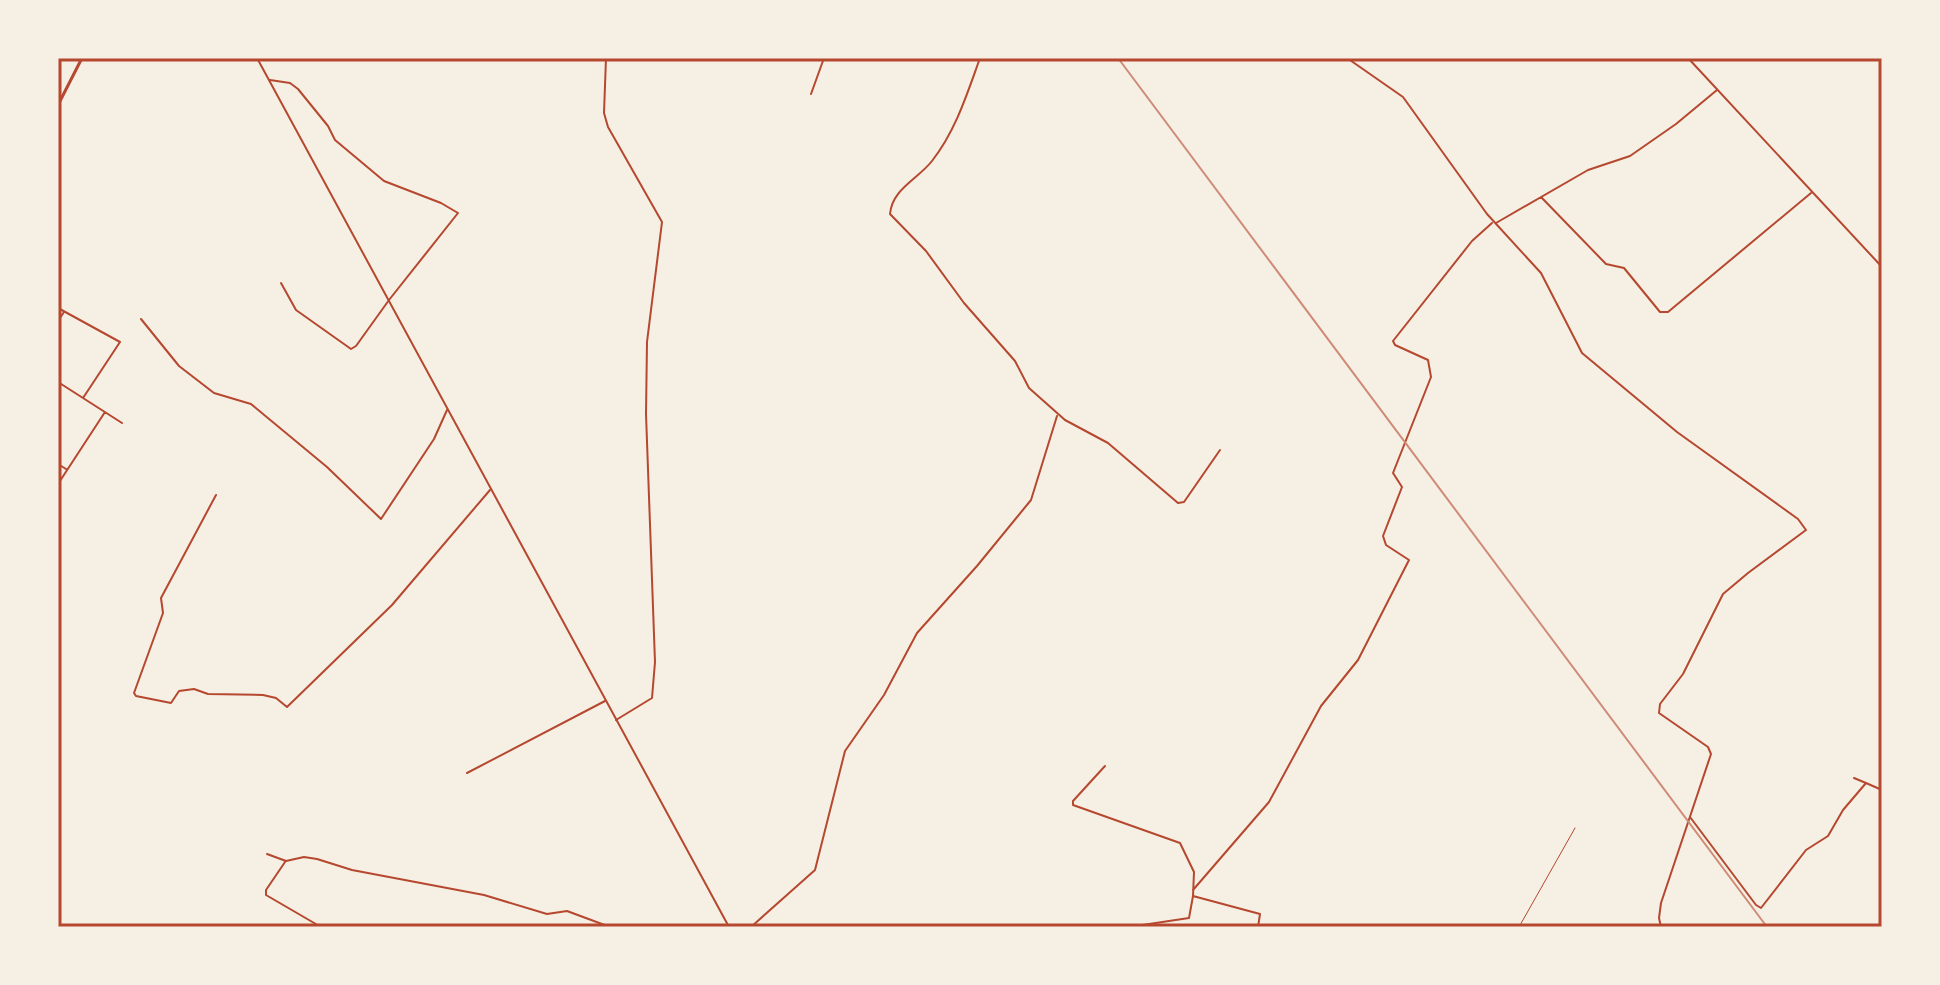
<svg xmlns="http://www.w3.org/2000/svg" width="1940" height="985" viewBox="0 0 1940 985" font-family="'Work Sans',sans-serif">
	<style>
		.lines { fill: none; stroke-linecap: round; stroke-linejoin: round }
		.path { stroke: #b5482f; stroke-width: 1 }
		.minor { stroke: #b5482f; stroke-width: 2 }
		.tertiary { stroke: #b5482f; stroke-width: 2 }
		.secondary { stroke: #b5482f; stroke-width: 3 }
		.rail { stroke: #cf8b77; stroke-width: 2 }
		.neatline { fill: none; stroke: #b5482f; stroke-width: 3 }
	</style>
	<rect width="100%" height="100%" fill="#f6efe4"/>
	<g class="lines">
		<path class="path" d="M1519,927L1575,828"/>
		<path class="minor" d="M606,58L604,113L608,127L662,222L647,342L646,414L655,662L652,698L616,720
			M980,58C967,94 956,130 932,161C918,179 892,189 890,214L926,251L964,303L1015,361L1029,388L1065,420L1108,443L1178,503L1184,502L1220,450
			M1347,58L1403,97L1487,214L1541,273L1582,353L1677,432L1798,519L1806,530L1748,573L1723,594L1683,674L1660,704L1659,713L1708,747L1711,754L1661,903L1659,918L1661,927
			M270,80L290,83L298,89L328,126L335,140L384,181L441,203L458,213L389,300L356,346L351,349L296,310L281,283
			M811,94L824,58
			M1541,197L1606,264L1624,268L1660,312H1668L1811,193
			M1496,223L1588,170L1630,156L1676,124L1717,90
			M58,308L120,342L83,398
			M141,319L179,366L214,393L251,404L327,467L381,519L434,439L447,410
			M58,321L64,312
			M58,382L122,423
			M58,464L66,469
			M58,484L105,412
			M216,495L161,598L163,613L134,693L136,696L171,703L179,691L194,689L208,694L263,695L276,698L287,707L392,605L490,490
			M1105,766L1073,801V805L1180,843L1194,872L1193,896
			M467,773L605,701
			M1854,778L1866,783
			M1690,817L1756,905L1761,908L1806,850L1828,836L1843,810L1866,783L1882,790
			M267,854L286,861L304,857L317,859L352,870L484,895L547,914L567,911L610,927
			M285,862L266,890V895L321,927
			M1193,890L1269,802L1321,706L1358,660L1409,560L1386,545L1383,536L1402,487L1393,473L1431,377L1428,360L1395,345L1393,341L1472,241L1492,223
			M751,927L815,870L845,751L884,695L917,633L977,566L1031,500L1057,416
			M1129,927L1189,918L1193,896L1260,914L1258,927"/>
		<path class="tertiary" d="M257,58L729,927
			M1688,58L1882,267"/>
		<path class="secondary" d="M58,105L82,58"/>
		<path class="rail" d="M1118,58L1767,927"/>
	</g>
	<rect width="1940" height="985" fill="none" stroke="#f6efe4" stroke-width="120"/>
	<rect x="60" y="60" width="1820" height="865" class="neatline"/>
</svg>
